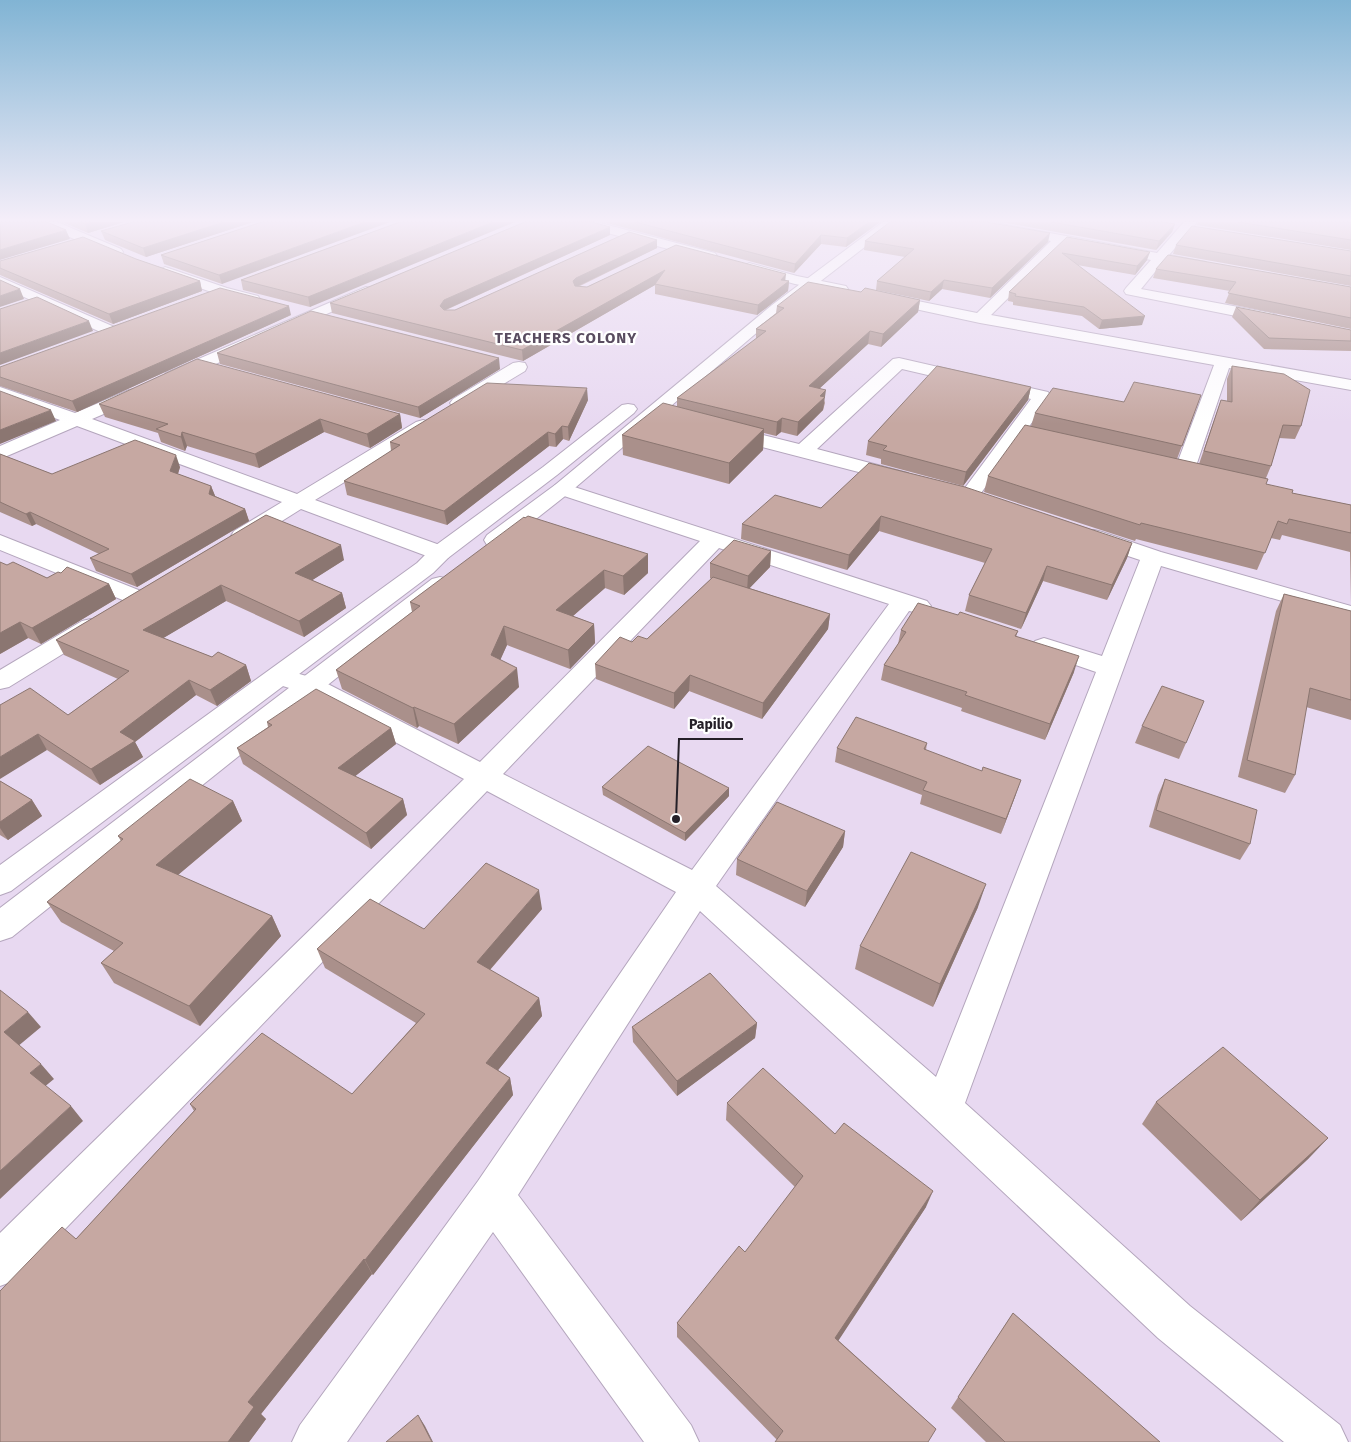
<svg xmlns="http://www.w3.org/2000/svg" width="1351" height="1442" viewBox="0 0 1351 1442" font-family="'Fira Sans',sans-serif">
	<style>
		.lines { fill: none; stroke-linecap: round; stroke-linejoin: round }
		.minor-casing { stroke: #b4a6bd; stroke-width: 2 }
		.tertiary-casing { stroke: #b4a6bd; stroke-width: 2 }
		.minor { fill: #fff; fill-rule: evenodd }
		.tertiary { fill: #fff; fill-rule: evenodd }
		.wall { fill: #aa908b }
		.shaded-wall { fill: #8b7671 }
		.building { fill: #c6a8a2; stroke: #8b7671 }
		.labels { text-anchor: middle; stroke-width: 4.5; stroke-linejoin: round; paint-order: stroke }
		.far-district-label { font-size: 15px; font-weight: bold; letter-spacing: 1px; fill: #594c60; stroke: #fff }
		.leader { fill: none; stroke: #252028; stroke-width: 2 }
		.callout-dot { fill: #252028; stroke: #fff; stroke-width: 2 }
		.callout-label { font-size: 14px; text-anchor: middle; font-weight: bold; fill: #252028; stroke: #fff; stroke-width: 4.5; stroke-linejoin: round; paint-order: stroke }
	</style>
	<rect width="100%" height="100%" fill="#e8d9f1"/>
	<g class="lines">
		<defs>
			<path id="minor" d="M40,222H57L121,249L123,252L121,255H111L42,225Z
				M575,222H596L715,253L717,256L710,260L577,225Z
				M963,222H990L1157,253L1184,222H1197L1169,255L1206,262L1208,265L1206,268L1201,269L1163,262L1141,289L1271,313L1276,315L1279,318L1276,321L1271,323L1126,294L1124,291L1126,288L1151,260L1064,243L991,315L1351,380V390L1229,368L1195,469L1192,473L1185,475L1178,473L1175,469L1214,365L980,323L878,301L876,298L878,295L883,294L977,313L1051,241L969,226Z
				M749,263L797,276L846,286L848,289L846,292L841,293L795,284L744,270L742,267Z
				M165,267L227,288L258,296L260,299L258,302L253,303L217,294L160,274L158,271Z
				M0,277L119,329L121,332L119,335H107L0,286Z
				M366,287L371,288L373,291L371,294L178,381H166L163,377L166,373Z
				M899,358L1048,392L1051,396L976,500L969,502L962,500L959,496L1031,399L902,369L817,449L908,473L911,477L908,481L901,483L720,436L718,432L720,428L727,426L799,444L893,359Z
				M519,362L525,363L527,367L525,371L465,407L459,408L453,407L450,403L453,399L513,363Z
				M0,387L75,413L129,390L135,389L141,390L144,394L141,398L92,419L297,494L416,422L423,420L430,422L432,426L430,430L315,500L448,548L451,553L448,558L440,560L432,558L301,509L250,541L242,543L234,541L231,536L234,531L282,502L77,426L0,459V446L60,420L0,398Z
				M562,483L927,601L931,606L927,611L919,613L909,611L716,886L936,1077L1096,672L1035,651L1031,646L1035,641L1044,638L1102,656L1140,560L1086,542L1083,537L1086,532L1094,530L1102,532L1161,552L1351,606V621L1161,566L965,1103L1190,1306L1340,1425L1348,1442H1284L1158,1338L929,1122L700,911L518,1195L691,1425L699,1442H644L493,1232L347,1442H292L300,1425L478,1181L676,892L487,791L16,1280L0,1286V1233L464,779L302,692L270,682L266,676L270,670L279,668L320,680L480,762L700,541L555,493L552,489L555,485ZM719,548L889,604L692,870L503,774Z
				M0,535L146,593L150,598L146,603L138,605L130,603L0,550Z
				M91,619L100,621L103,626L100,631L9,687L0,689V670L82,621Z"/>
			<path id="tertiary" d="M883,222H897L782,311L569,493L503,545L495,547L487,545L484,540L487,535L555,485L772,305Z
				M628,404L634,405L637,409L634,413L557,475L448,558L433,573L11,891L0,895V865L417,563L432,548L543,467L622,405Z
				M440,577L448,579L452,584L448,589L12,937L0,941V908L432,579Z"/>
		</defs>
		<use href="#minor" class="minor-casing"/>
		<use href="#tertiary" class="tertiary-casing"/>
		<use href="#minor" class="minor"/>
		<use href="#tertiary" class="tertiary"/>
	</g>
	<path class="wall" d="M62,222H124L88,233Z
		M253,222L146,257L105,240L101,231Z
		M262,222L222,284L164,264L161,255Z
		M400,222L310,307L243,290L241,280Z
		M603,222H880L846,247L821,244L794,273Z
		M1001,222H1164L1175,224L1172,232L1156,250Z
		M1198,222H1351V250L1197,225Z
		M610,235L446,310H455L657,240V248L578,287H587L676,245L789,281L788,291L757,315L655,294V285L523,361L332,313L330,303Z
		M1067,237L1147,260L1135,275L1077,265L1142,325L1099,329L1082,316L1013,305V302L1008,301L1009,292Z
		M865,241L1048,242L990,298L942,289L929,301L876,290L877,281L905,257L864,250Z
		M1176,245L1351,251V286L1173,254Z
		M136,259L200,281L202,291L113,324L0,275V261Z
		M1156,269L1351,287V329L1225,303L1230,291L1153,278Z
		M861,292L920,300L918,312L881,347L868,344L820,388L825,403L823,410L797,436L781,432L776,436L764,433L763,450L729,484L623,455L622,435L677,407V398L756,339V329L776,313L777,306Z
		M1236,307L1351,330V351L1264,349L1232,317Z
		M291,315L77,412L0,386V367Z
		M217,353L500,369L420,418L220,364Z
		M1232,366L1301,426L1295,439L1279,438L1271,466L1266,478V484L1292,493L1351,505V604L1350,552L1282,535L1280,540L1271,538L1257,570L1136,539L1135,541L984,492L988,476L1031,426L1035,413L1124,402L1201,395L1177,459L1199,464L1221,400L1227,401V379Z
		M1031,387L1028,400L963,486L881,464V459L866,455L868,441Z
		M588,400L569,441L563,439L556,447L549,446L447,525L347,495L344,481L391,451L390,442Z
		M99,404L400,414L402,428L370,448L324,432L259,468L187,446L185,451L161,442L158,433L105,417Z
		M0,454L52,474L180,467L178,474L211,486L215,496L245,509L249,521L137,587L96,571L90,558L99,554L36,524L32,526L0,512Z
		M821,508L1132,543L1127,558L1107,600L1043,581L1021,629L965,611L969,595L985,563L879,531L847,570L741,539L742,524Z
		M266,515L344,560L312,580L342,593L346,608L304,637L226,601L163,638L212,657L246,665L251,681L217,706L196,695L135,742L143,757L100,785L47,750L0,705L68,715L118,679L64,655L56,640Z
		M525,518L648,573L624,595L605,588L573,616L594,624L595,643L570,669L507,645L500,660L519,687L458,744L419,726L417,728L342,689L336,670L412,612L410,602Z
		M771,551L770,567L749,588L830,614L828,629L762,719L689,691L674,709L596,679L595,664L632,642L647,639L711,579L710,578V563Z
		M7,565L47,578L61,573L109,584L116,599L41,644L28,638L0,654Z
		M1284,594L1351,611V720L1306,707L1295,775L1285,793L1238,777L1276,611Z
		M958,615L1018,631L1016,637L1074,672L1045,740L961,711L962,708L881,680L884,665L898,644L901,630Z
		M267,722L391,728L396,744L355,776L403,799L407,815L371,849L243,764L237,748L268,727Z
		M1142,726L1186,743L1179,759L1135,743Z
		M927,743L926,750L1016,794L1001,834L920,804L922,795L835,762L837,748Z
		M1165,779L1250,844L1240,860L1149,827L1158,795Z
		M0,781L32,800L42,816L8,840L0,835Z
		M602,787L729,796L685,841L603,795Z
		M233,801L242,821L178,875L272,916L281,936L200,1026L114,983L101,963L114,951L61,922L47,902L121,841L118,836Z
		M845,831L843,847L805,907L736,875L737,859Z
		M978,907L933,1007L855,969L860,946Z
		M542,909L490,970L539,998L542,1016L498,1070L510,1078L513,1095L373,1275L372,1274L261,1414L266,1419L249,1442H0L76,1239L194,1111L190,1104L352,1094L416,1023L325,968L317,949L424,929Z
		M757,1023L755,1038L677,1096L633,1042L632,1027Z
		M1156,1102L1328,1138L1308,1159L1241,1221L1142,1124Z
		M727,1103L835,1134L926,1207L838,1340L936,1429L777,1440L677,1337V1323L745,1252L795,1187L726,1120Z
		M1013,1313L1160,1442H986L951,1408Z"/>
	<path class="shaded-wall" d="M92,222H124L88,233L85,224Z
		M224,222H253L146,257L143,248Z
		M365,222H390L222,284L219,275Z
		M493,222H515L310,307L308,297Z
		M869,222H880L846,247L847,238Z
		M1175,224L1172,232L1156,250L1159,241Z
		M610,227V235L445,310L440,306L444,300Z
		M66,230L70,239L0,260V250Z
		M1050,233L1048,242L990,298L992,288Z
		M821,235V244L794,273L795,264Z
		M657,240V248L576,287L573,291V281L576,278Z
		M1150,252L1147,260L1135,275L1137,266Z
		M665,270L655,285L523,361L522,350Z
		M786,274L785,283L789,281L788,291L757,315L758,305Z
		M944,280L942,289L929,301L931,292Z
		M200,281L202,291L113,324L109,314Z
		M20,289L24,299L0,307V296Z
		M920,300L918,312L881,347L883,334Z
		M289,306L291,315L77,412L72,401Z
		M1145,316L1142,325L1099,329L1102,320Z
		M89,321L93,331L0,365V353Z
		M870,331L868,344L808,399L809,386Z
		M499,358L500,369L420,418L418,407Z
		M1031,387L1028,400L963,486L966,472Z
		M587,388L588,400L569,441L568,427Z
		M826,390L823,410L797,436L798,422L820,396Z
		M51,410L56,421L0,444V430Z
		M400,414L402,428L370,448L367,434Z
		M782,418L781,432L776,436L777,422Z
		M320,419L324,432L259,468L255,454Z
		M562,426L563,439L556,447L555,434Z
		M764,429L763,450L729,484V463Z
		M182,432L187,446L185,451L181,437Z
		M548,432L549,446L447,525L444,511Z
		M176,455L180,467L175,483L170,471Z
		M211,486L216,498L209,494Z
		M245,509L249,521L137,587L131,574Z
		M30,512L36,524L32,526L26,514Z
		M881,516L879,531L847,570L849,555Z
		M1132,543L1127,558L1107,600L1112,585Z
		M341,545L344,560L300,588L295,573Z
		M771,551L770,567L747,591L748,576Z
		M648,554V573L624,595L623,576Z
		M1047,566L1043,581L1021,629L1026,613Z
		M604,570L605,588L558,629L556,610Z
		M109,584L116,599L41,644L32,628Z
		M221,585L226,601L150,646L143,630Z
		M342,593L346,608L304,637L299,621Z
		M830,614L828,629L762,719L763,703Z
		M20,622L28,638L0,654V633Z
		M594,624L595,643L570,669L568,650Z
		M504,626L507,645L494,674L491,655Z
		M1079,656L1074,672L1045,740L1050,724Z
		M246,665L251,681L217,706L210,690Z
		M517,668L519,687L458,744L454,724Z
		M690,675L689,691L674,709V693Z
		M189,680L196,695L135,742L143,757L100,785L91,769L120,732Z
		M414,707L419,726L417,728L413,708Z
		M391,728L396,744L344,785L338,768Z
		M38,734L47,750L0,779V757Z
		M1021,780L1016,794L1001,834L1006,819Z
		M729,788V796L685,841V833Z
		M403,799L407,815L371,849L366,833Z
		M32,800L42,816L8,840L0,828V822Z
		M233,801L242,821L166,885L156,865Z
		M845,831L843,847L805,907L807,891Z
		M986,884L978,907L933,1007L940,984Z
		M539,890L542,909L481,980L477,962Z
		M272,916L281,936L200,1026L189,1006Z
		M539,998L542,1016L490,1080L486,1063Z
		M28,1012L41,1027L17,1047L4,1032Z
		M757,1023L755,1038L677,1096V1081Z
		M41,1064L54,1079L43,1088L30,1073Z
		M510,1078L513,1095L373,1275L365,1260Z
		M71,1106L83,1121L0,1199V1171Z
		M1328,1138L1308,1159L1241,1221L1260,1200Z
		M933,1191L926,1207L831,1352L835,1338Z
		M364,1259L372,1274L261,1414L266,1419L249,1442H228L248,1402Z
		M418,1415L425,1426L433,1442H432Z"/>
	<path class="building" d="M0,222H47L66,230L0,250Z
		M80,222H92L85,224Z
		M133,222H224L143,248L101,231Z
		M262,222H365L219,275L161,255Z
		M400,222H493L308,297L241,280Z
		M525,222H592L610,227L444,300L440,306L444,310H455L629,232L657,240L576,278L573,281L575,286L587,287L676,245L786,274L781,280L789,281L758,305L655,284L665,270L522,350L330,303Z
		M635,222H869L847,238L821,235L795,264Z
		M890,222H986L1050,233L992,288L944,280L931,292L877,281L914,249L865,241Z
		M1051,222H1164L1175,224L1159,241Z
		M1238,222H1351V240Z
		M1192,226L1351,251V276L1176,245Z
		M83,237L136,259L200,281L109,314L0,268V261Z
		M1067,237L1150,252L1137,266L1062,253L1145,316L1102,320L1084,307L1015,296L1016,294L1009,292Z
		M1168,255L1351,287V318L1228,293L1236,282L1156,269Z
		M0,280L20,289L0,296Z
		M808,282L861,292L865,288L920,300L883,334L870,331L809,386L826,390L820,396L825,397L798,422L782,418L777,422L677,398L766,331L756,329L784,308L777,306Z
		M220,288L289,306L72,401L0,377V367Z
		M37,297L89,321L0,353V309Z
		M1236,307L1351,330V341L1269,338Z
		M311,311L499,358L418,407L217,353Z
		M197,359L400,414L367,434L320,419L255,454L182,432L181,437L156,429L168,424L99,404Z
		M937,366L1031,387L966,472L883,450L887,446L868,441Z
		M1232,366L1284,374L1310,390L1301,426L1283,425L1271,466L1204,451L1221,400L1232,402Z
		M1134,382L1201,395L1182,446L1035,413L1053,388L1124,402Z
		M487,383L587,388L568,427L562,426L555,434L548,432L444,511L344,481L400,445L390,442Z
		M0,391L51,410L0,430Z
		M663,403L764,429L729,463L622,435Z
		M1025,425L1268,479L1266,484L1293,490L1292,493L1351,505V533L1289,519L1287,524L1278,521L1265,553L1141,523L1140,525L988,476Z
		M135,440L176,455L170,471L211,486L209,494L245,509L131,574L90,558L109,549L30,512L26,514L0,502V454L52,474Z
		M869,463L965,487L1132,543L1112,585L1047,566L1026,613L969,595L992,549L881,516L849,555L742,524L775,495L821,508Z
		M266,515L341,545L295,573L342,593L299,621L221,585L143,630L212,657L218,652L246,665L210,690L189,680L120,732L135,741L91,769L38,734L0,757V705L30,688L68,715L129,671L56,640Z
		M528,516L648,554L623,576L604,570L556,610L594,624L568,650L504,626L491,655L517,668L454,724L414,707L413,708L336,670L420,606L410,602L524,517L525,518Z
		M734,540L771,551L748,576L710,563Z
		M0,562L7,565L13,562L47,578L58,572L61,573L67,567L109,584L32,628L20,622L0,633Z
		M713,577L830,614L763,703L690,675L674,693L595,664L620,637L632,642L638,636L647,639Z
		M1284,594L1351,611V700L1310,688L1295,775L1247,760Z
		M918,603L958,615L960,612L1018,631L1015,636L1079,656L1050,724L965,695L967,692L884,665L906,632L901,630Z
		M1162,686L1204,701L1186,743L1142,726Z
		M316,689L391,728L338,768L403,799L366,833L237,748L272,725L267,722Z
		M856,717L927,743L924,749L982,771L983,767L1021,780L1006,819L923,790L927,782L837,748Z
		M648,746L729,788L685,833L602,787Z
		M190,779L233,801L156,865L272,916L189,1006L101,963L123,943L47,902L123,839L118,836Z
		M1165,779L1257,810L1250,844L1156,810Z
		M0,781L32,800L0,822Z
		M777,802L845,831L807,891L737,859Z
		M911,852L986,884L940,984L860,946Z
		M486,863L539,890L477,962L539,998L486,1063L510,1078L365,1260L364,1259L248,1402L254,1407L228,1442H0V1291L62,1227L76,1239L196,1109L190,1104L262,1033L352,1094L425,1014L317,949L370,899L424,929Z
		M710,973L757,1023L677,1081L632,1027Z
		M0,990L28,1012L4,1032L41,1064L30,1073L71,1106L0,1171Z
		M1223,1047L1328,1138L1260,1200L1156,1102Z
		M763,1068L835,1134L844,1123L933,1191L835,1338L936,1429L928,1442H775L783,1431L677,1323L739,1246L745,1252L803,1176L727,1103Z
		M1013,1313L1160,1442H1005L958,1397Z
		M418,1415L432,1442H386Z"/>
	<linearGradient id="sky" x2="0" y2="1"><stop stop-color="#81b4d4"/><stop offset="0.52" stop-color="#f5eef9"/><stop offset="1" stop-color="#f5eef9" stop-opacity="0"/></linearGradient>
	<rect width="1351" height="424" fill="url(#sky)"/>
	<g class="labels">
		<g class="far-district-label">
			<text x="566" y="343">TEACHERS COLONY</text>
		</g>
	</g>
	<path class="leader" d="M676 819L679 739H743"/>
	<circle class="callout-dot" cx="676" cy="819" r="5"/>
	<g class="callout-label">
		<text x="711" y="729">Papilio</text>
	</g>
</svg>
